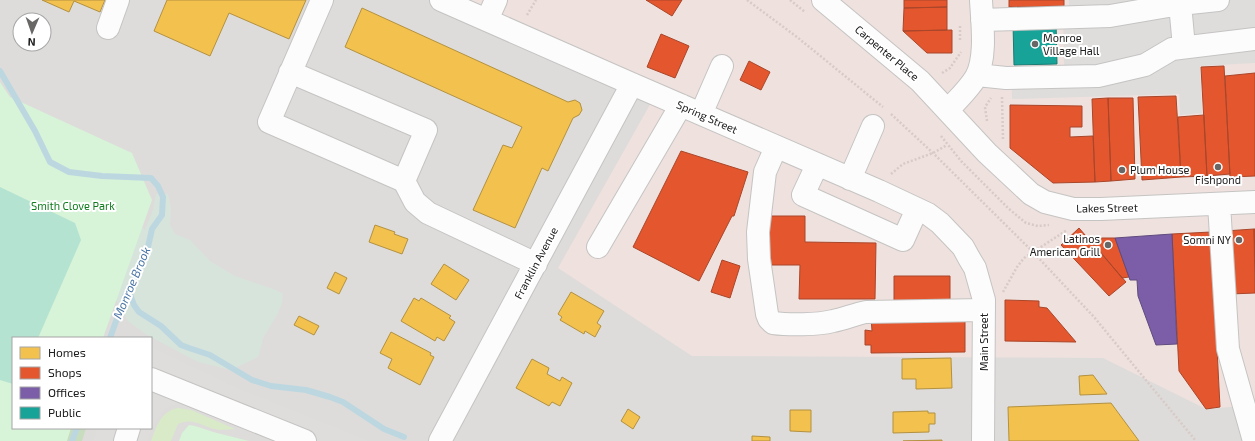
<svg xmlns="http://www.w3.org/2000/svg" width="1255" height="441" viewBox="0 0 1255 441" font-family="'Exo 2',sans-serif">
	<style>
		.residential { fill: #dddcda; fill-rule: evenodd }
		.commercial { fill: #efe1de }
		.grass { fill: #d9eac8 }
		.forest { fill: #c8dcbe }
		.wetland { fill: #d7e4dc }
		.park { fill: #d7f3d8 }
		.pitch { fill: #b5e3d1 }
		.parking { fill: #dedddc }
		.homes { fill: #f2c14e; stroke: #b39140 }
		.shops { fill: #e4572e; stroke: #a9462a }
		.offices { fill: #7b5ea7; stroke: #604b7e }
		.public { fill: #17a398; stroke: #1a7c74 }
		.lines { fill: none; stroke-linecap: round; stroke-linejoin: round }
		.stream { stroke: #bdd7e0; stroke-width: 6 }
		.minor-casing { stroke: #c5c4c3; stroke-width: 24 }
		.path { stroke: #d7cac7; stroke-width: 2.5; stroke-dasharray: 2 2; stroke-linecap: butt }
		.minor { stroke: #fcfcfc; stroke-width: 22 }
		.poi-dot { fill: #686766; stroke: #fff; stroke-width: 1.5 }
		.labels { text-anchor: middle; stroke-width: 4; stroke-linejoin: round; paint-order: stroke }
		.poi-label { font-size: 11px; fill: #202020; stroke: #fff; text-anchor: start }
		.street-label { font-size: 11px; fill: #202020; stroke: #fff }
		.park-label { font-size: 11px; fill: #0f7c1d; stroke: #fff }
		.water-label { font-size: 12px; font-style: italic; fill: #4b75a5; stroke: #fff }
	</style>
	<rect width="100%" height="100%" fill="#eeece8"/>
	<path class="residential" d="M0,0H1255V441H0ZM20,20H44V44H20ZM13,338H151V428H13Z"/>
	<path class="commercial" d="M471,0H1255V405L1206,409L1103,358L692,356L558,268L661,85Z"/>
	<path class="grass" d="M178,408L191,410L235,429C229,429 221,431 215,429C202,426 192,417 178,424L171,441H151C157,426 160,412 178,408Z"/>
	<path class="forest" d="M49,428H86L82,441H46Z"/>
	<path class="wetland" d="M156,194H168L171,209L170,225L175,234L190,240L210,261L235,276L276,290L283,294L282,303L278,313L263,338L259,355L256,358L231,370L198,362L147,335L128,321L105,279L128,216L145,230L153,210Z"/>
	<path class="park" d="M0,82L10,97L132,153L152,200L103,338H13V428H71L67,441H0Z
		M189,425C199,426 208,431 217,433C228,436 238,438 249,441H179L182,433Z"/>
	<path class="pitch" d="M0,187L75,223L81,240L38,338H13V384L0,380Z"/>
	<path class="parking" d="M1069,0H1255V63L1200,66L1202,113L1180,115L1179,94L1012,99L1011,69L1064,68L1063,12L1069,11Z
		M151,347L237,388L369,441H280L188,405L178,404L166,408L160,415L152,427L147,441H94L98,428H151Z"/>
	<path class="homes" d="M42,0H105L100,12L74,1L69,12Z
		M167,0H306L289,39L229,13L210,56L154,31Z
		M362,8L568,102L575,100L580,103L582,110L579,115L573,118L548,171L542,168L515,228L473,210L503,145L512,148L522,127L345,47Z
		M375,225L395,232L394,234L408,239L402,254L369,242Z
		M444,264L469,280L456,300L431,284Z
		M335,272L347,278L339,294L327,288Z
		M571,292L604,311L597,323L601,326L595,337L585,331L584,334L560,320L562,317L558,314Z
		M414,298L419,301L421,298L451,316L449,318L455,322L444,341L437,337L435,341L401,321Z
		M299,316L319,326L314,335L294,325Z
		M391,332L431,353L430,355L434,357L420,385L388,368L392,359L380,353Z
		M951,358L952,388L916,389V379H902V359Z
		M532,359L549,368L547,374L560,381L562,377L572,383L560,406L552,402L549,406L516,388Z
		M1093,375L1107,394L1080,395L1079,376Z
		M1111,403L1139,441H1009L1008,407Z
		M628,409L640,417L633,429L621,421Z
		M790,410H811V432L790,431Z
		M928,411V413H935V424H929V432L893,433V412Z
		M752,436L770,437V441H752Z
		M942,440V441H903Z"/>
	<path class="shops" d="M646,0H682L672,16Z
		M904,0H947V7L904,8Z
		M1009,0H1064V6L1009,7Z
		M947,7V30L903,31L904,8Z
		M952,30V53H927L903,31Z
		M661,34L689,46L675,78L647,67Z
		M749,61L770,72L761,90L740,80Z
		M1224,66L1230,174L1207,176L1201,67Z
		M1255,73V176L1230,177L1225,76Z
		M1176,96L1181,177L1142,180L1138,97Z
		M1108,98H1133L1135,179L1111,181Z
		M1108,98L1111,181L1095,182L1092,99Z
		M1010,105L1082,106V127H1070V137L1093,136L1095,182L1053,183L1010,148Z
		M1204,115L1207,176L1181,177L1178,117Z
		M681,151L748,172L734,216H732L699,281L633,247Z
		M767,216H805V242L876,243L875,299H799L800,265H767Z
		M1079,228L1126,282L1109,296L1061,245Z
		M1254,229H1255V257Z
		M1254,229L1255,293L1230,294L1225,231Z
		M1211,232L1220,407L1206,409L1179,371L1172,234Z
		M1089,238H1115L1129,277L1122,278Z
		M722,260L740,266L730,298L711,292Z
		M894,276H950V305H894Z
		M1005,300L1039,301V307L1047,308L1076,342L1005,341Z
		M871,316H965V352L871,353V345H865V330L872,331Z"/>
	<path class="offices" d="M1172,234L1177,344L1156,345L1138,296L1137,280H1130L1115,238Z"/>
	<path class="public" d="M1056,22L1057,64L1014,65L1013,23Z"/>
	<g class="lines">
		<path class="stream" d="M0,71L35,131L50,162L69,172L102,176L151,178L158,186L163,197L162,215L152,229L146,256L125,296L110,338
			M128,289L134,305L139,312L161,326L181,345L189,348L210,355L252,380L271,386L306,390L330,397L343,402L384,429L404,437
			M72,441L77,428"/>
		<defs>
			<path id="minor" d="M322,0L269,122L404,181L415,202L428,213L536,264
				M441,0L632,84L879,191L928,214L940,223L963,247L969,258L975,268L984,300L983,441
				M823,0L920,81L987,153L1031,194L1045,202L1073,209H1101L1255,202
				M1180,4L1184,47
				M487,20L496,0
				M982,20L1110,16L1180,4L1218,0
				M108,28L118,0
				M290,72L426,130L404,181
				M977,75L1006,78L1098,76L1145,65L1172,49L1255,39
				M948,110C958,99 969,89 976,77C987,57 982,22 981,0
				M701,114L722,66
				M776,147L765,172L758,232L759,259L767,314L769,319L773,323C788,325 818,325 833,321C844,319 855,314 866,312L984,310
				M817,165L803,195L903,240L917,209
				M850,179L873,126
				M1219,204L1228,349L1254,441
				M598,247L681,105
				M151,379L305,441
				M125,441L129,428
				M440,441L632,84"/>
		</defs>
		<use href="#minor" class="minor-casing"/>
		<path class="path" d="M747,0L797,37L883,107
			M790,0L805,12
			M527,15L536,0
			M960,26V41
			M942,73L950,68L961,52
			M1002,97L1003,140
			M891,114L933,153L1032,251L1094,317L1196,441
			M987,121L985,107L991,98
			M941,136L961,161L1009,209L1026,223L1038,226L1049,225
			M891,174L903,164L933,153L947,145
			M1003,292L1017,267L1024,258L1067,230"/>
		<use href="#minor" class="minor"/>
	</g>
	<g class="poi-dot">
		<circle cx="1035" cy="44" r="4"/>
		<circle cx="1218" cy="167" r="4"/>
		<circle cx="1122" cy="170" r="4"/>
		<circle cx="1239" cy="240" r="4"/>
		<circle cx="1108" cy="245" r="4"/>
	</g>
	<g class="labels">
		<g class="poi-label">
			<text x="1043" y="42">Monroe<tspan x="1043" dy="13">Village Hall</tspan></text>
			<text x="1130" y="174">Plum House</text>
			<text x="1218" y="184" text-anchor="middle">Fishpond</text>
			<text x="1100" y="243" text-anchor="end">Latinos<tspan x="1100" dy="13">American Grill</tspan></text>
			<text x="1231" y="244" text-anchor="end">Somni NY</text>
		</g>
		<g class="street-label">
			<text transform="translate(887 53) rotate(40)" y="4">Carpenter Place</text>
			<text transform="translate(707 117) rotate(24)" y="4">Spring Street</text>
			<text transform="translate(1107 208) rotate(-1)" y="4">Lakes Street</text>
			<text transform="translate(536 263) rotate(-62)" y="4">Franklin Avenue</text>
			<text transform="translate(984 342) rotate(-90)" y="4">Main Street</text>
		</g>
		<g class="park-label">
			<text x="73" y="210">Smith Clove Park</text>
		</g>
		<g class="water-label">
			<text transform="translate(132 283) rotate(-67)" y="4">Monroe Brook</text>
		</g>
	</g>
	<rect x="12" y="337" width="140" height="92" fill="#ffffff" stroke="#a6a6a6"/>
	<rect x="20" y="347" width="20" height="12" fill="#f2c14e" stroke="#a6a6a6"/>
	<text x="48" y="357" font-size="12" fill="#202020">Homes</text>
	<rect x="20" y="367" width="20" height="12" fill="#e4572e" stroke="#a6a6a6"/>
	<text x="48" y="377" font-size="12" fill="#202020">Shops</text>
	<rect x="20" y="387" width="20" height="12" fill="#7b5ea7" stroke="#a6a6a6"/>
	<text x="48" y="397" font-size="12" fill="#202020">Offices</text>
	<rect x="20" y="407" width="20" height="12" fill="#17a398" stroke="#a6a6a6"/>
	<text x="48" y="417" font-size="12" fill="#202020">Public</text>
	<g transform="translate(32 32) rotate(182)"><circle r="19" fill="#ffffff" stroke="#a6a6a6"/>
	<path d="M0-3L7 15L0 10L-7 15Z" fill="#686766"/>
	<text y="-6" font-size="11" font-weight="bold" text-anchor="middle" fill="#202020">N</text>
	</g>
</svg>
